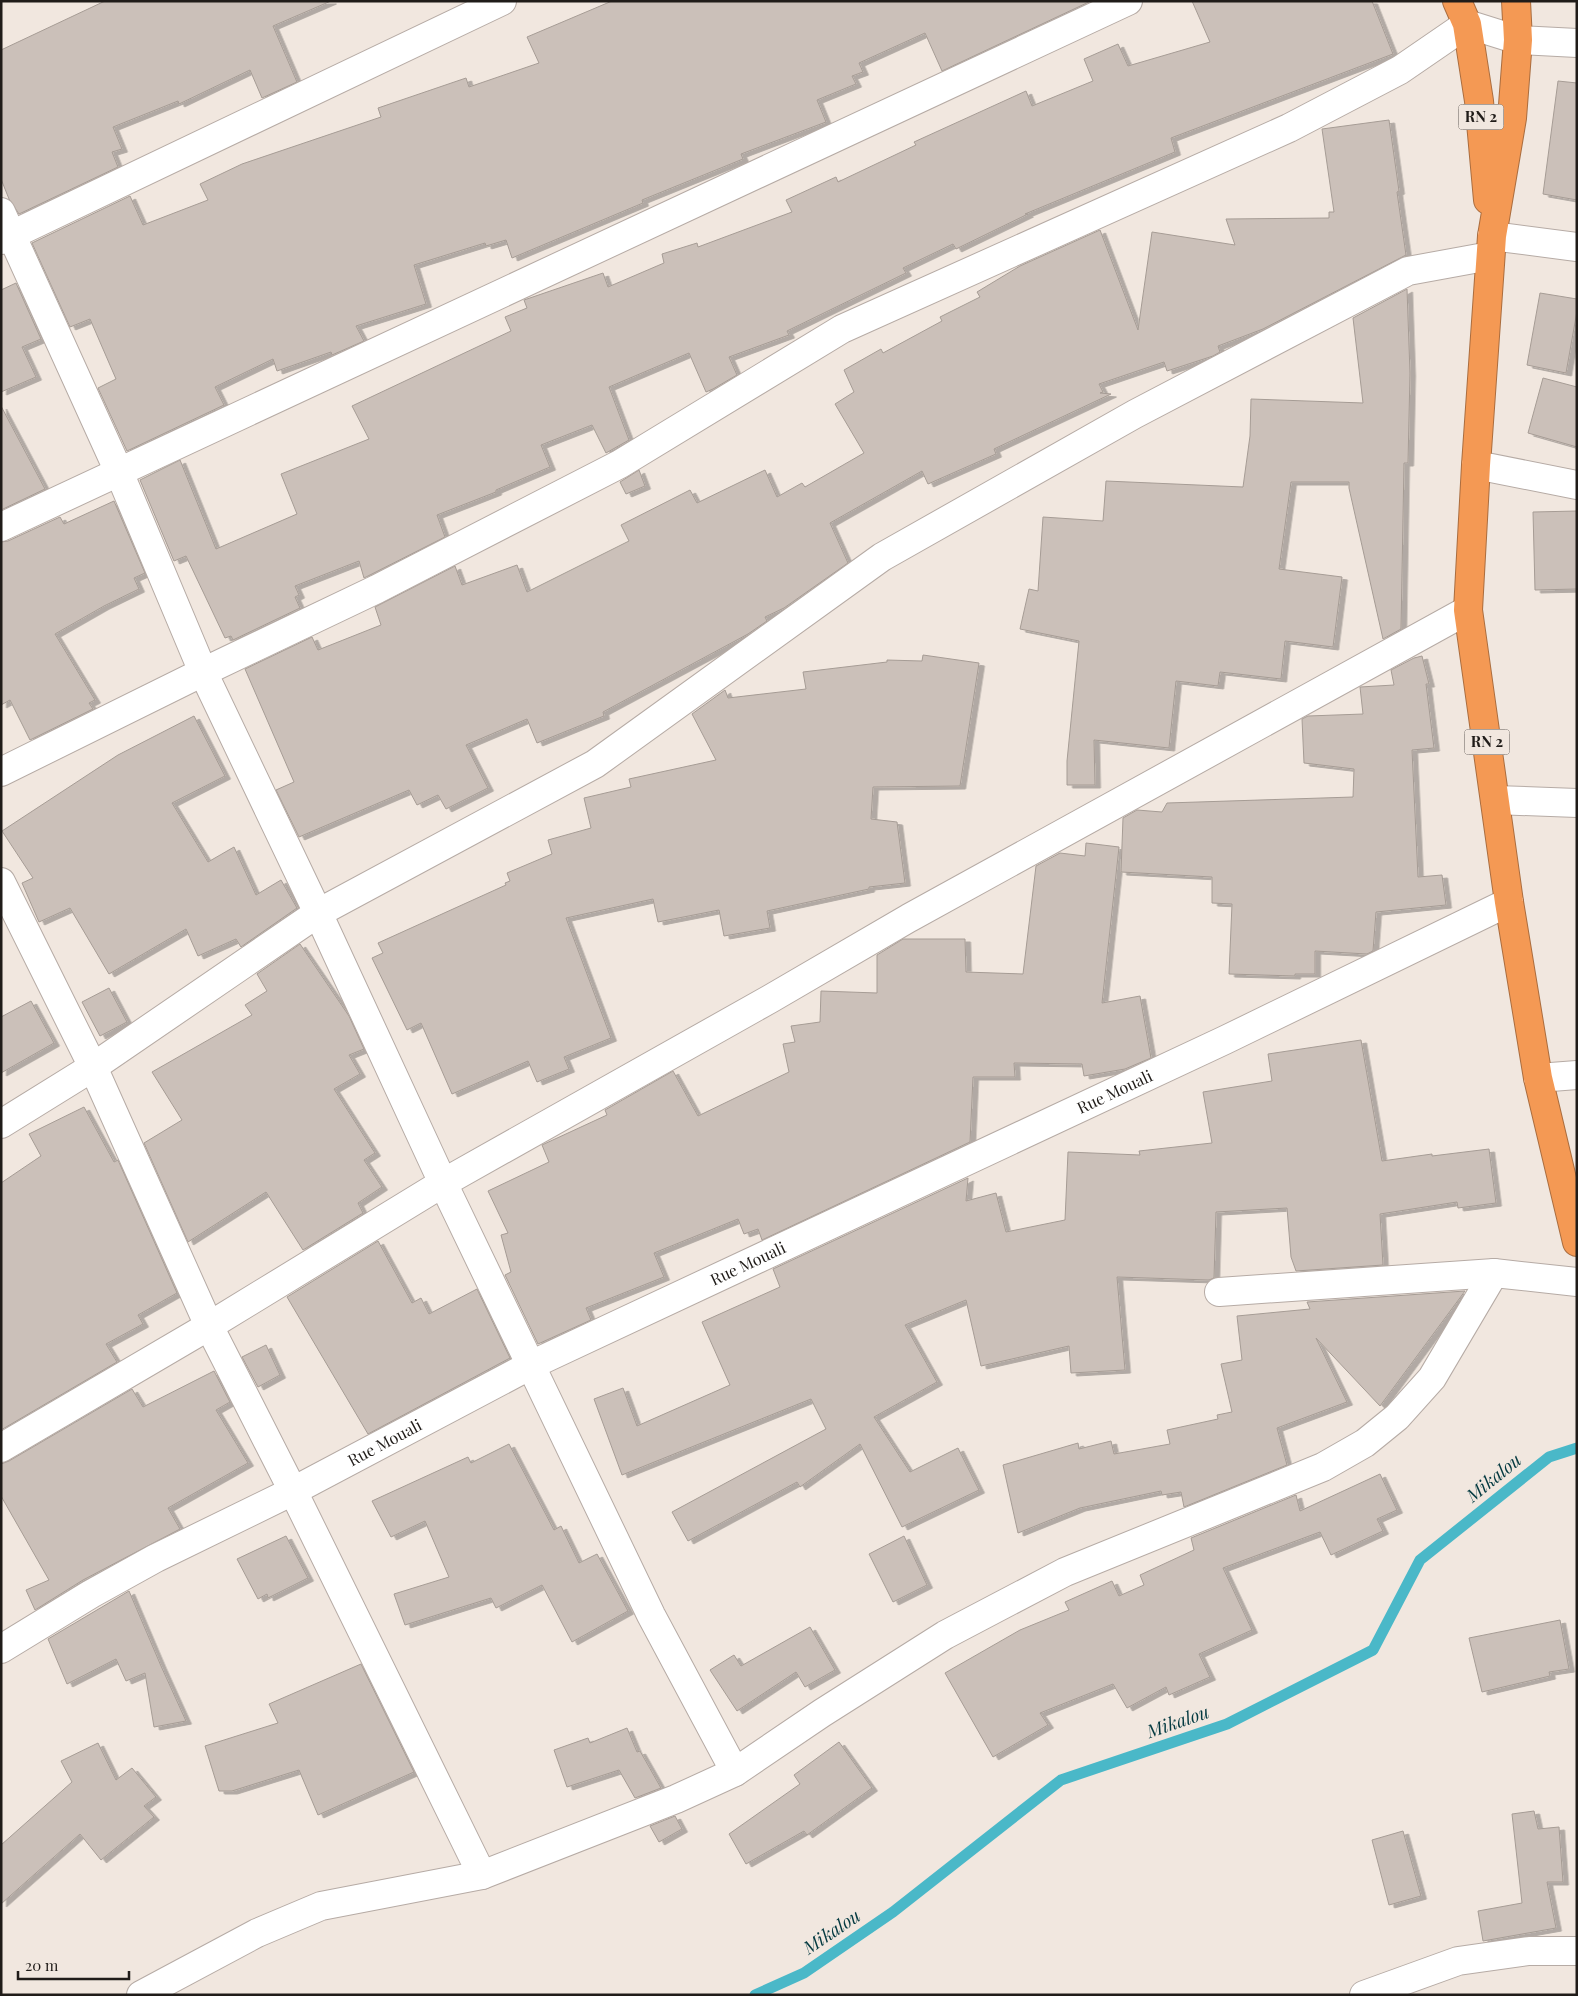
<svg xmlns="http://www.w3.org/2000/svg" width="1578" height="1996" viewBox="0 0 1578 1996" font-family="'Playfair Display',serif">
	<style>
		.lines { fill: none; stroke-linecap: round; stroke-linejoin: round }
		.stream { stroke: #4ab8c8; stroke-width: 11 }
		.building { fill: #cbc0b9; stroke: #a69c95; filter: url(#shadow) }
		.street-casing { stroke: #b6aba5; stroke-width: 30 }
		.highway-casing { stroke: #aa6d3f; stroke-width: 30 }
		.street { stroke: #fff; stroke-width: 28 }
		.highway { stroke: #f49954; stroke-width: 28 }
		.labels { text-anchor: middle; stroke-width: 4; stroke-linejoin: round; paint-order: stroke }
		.shield { fill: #f1e7df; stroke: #5f5954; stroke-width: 1 }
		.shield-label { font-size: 15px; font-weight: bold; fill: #201c19 }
		.street-label { font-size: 16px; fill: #201c19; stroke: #f1e7df }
		.water-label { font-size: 18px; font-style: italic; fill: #033940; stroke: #f1e7df }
	</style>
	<defs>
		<filter id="shadow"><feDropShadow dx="5.5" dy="3" stdDeviation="0" flood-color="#0004"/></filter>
	</defs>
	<rect width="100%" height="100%" fill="#f1e7df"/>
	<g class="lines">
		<path class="stream" d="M755,1995L804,1973L893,1912L1061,1780L1227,1724L1373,1650L1420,1560L1549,1457L1577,1448"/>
	</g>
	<path class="building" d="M105,1H331L273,26L297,82L262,98L250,70L179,104L178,101L113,127L122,149L112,152L118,167L19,214L9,199L1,179V50Z
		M612,1H1091L942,71L925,33L859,63L863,72L852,76L856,84L817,100L826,122L741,154L743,159L642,200L643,203L512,258L506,240L486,246L485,243L414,265L426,304L356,326L364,341L332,355L331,352L277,371L273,359L215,387L224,405L127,451L98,388L116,379L90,319L70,327L32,243L130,196L143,225L208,200L200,184L242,164L381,117L378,108L466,78L469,87L539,63L527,37Z
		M1192,1H1372L1393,54L1171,138L1175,152L1025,214H1028L956,249L953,244L903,268L906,273L787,331L789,335L729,357L737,375L713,389L706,392L689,353L609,387L629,440L606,453L592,425L541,445L550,467L496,490V492L437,515L445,537L364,578L359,561L295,586L299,595L295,597L300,608L233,640L231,636L225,638L186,556L174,561L140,480L180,460L216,549L297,514L281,474L369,439L352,406L511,331L505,317L527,308L524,300L603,273L608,287L664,263L662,254L697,243L698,247L792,212L786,200L836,177L838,182L916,145L914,142L1026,91L1032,106L1093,81L1084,59L1118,44L1128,66L1210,42Z
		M1558,81L1577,83V200L1543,194Z
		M1389,120L1399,191L1397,192L1406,255L1263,329L1218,346L1220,352L1213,356L1167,371L1164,362L1099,384L1103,392L1100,393L1111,394L994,449L996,454L928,484L922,471L830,523L848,563L784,608L765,617L767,621L748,634L603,712L604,716L537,743L527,719L466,745L488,788L446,809L438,795L417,805L409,790L299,837L276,790L294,782L245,669L312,637L318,650L381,625L375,607L455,566L462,585L517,565L527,592L629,541L621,525L690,490L697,503L765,470L777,497L802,483L805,487L864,453L835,404L854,392L844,370L881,349L883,353L942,321L940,317L980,297L977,292L1020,266L1100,230L1138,330L1152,232L1235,245L1226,219L1329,218V212H1334L1322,129Z
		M16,283L41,339L22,347L36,377L1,392V290Z
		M1407,289L1410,373L1408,463H1404L1401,629L1383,639L1349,488V482H1291L1279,569L1342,577L1333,647L1285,641L1281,679L1220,672L1218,686L1176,681L1169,748L1094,740L1095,785H1067V761L1079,641L1020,629L1029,589L1038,591L1043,517L1103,521L1106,481L1243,487L1250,436L1251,399L1363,403L1353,318Z
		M1540,293L1577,299V311L1566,373L1527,365Z
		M1543,378L1577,387V447L1528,433Z
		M1,406L45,489L1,510Z
		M639,470L645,486L626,494L620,482Z
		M114,501L145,573L134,578L139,589L104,606L55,634L95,700L89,703L93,709L30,740L10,700L1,705V542L8,541L60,517L64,524Z
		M1577,511V589L1535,590L1533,512Z
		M923,655L979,663L960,786L873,787L871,819L897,822L905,883L869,887V889L767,911L770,928L724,936L719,910L658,922L653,899L566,918L611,1038L564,1057L569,1069L537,1082L528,1061L452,1094L421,1023L407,1030L372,958L383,953L378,943L506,885L505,883L510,881L507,873L552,854L548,840L591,828L584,798L631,787L629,779L716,760L692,714L725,690L728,698L806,689L803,672L887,662V660L922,661Z
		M1422,656L1429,684H1426L1434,748L1412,750L1418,877L1442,875L1446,905L1376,912L1373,951L1367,954L1315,951V974H1295V976L1229,974L1232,904L1212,903V877L1121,872L1123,818L1137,810L1162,812L1167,803L1353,797L1354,769L1304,763L1302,719L1308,716L1363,714L1360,687L1394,685L1391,670L1414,658Z
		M194,716L225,776L172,803L208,862L234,847L256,895L281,880L297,908L241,947L236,939L198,956L186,929L109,974L70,908L39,922L22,883L33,878L2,831L118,755Z
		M1086,843L1119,847L1102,1003L1140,996L1151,1058L1125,1069L1084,1076L1082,1064L1014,1063L1015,1077H973L970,1142L762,1240L758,1229L744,1234L738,1219L654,1253L664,1277L586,1308L591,1320L538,1344L505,1275L511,1272L501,1235L508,1233L488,1191L549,1162L542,1145L607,1115L605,1110L673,1071L698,1116L789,1072L783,1044L795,1042L791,1026L820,1022L821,991L877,993V955L903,939H965L966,972L1023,974L1036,866L1060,853L1085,856Z
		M300,944L349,1016L364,1049L349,1055L360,1074L334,1089L375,1153L364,1160L382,1187L358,1203L363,1213L303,1250L266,1192L188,1242L144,1143L182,1120L152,1072L252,1015L245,1005L267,991L257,974Z
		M109,988L127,1022L100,1036L82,1002Z
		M31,1001L54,1043L1,1073V1017Z
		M1361,1040L1382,1161L1432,1154V1156L1489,1149L1496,1203L1458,1208L1457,1202L1380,1214L1383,1265L1296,1271L1291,1257L1287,1208L1216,1212L1214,1278L1209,1280L1117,1277L1125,1370L1071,1373L1069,1346L981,1366L966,1300L905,1325L937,1382L874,1417L910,1472L958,1448L979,1490L902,1527L860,1444L800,1487L797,1482L688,1541L672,1512L826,1429L811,1399L622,1475L594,1399L623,1388L637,1426L730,1385L702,1322L780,1287L773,1269L968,1178L966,1201L996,1193L1006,1232L1065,1220L1068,1152L1140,1155L1139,1151L1212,1143L1203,1092L1272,1081L1268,1054Z
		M84,1107L114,1162L118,1160L177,1293L138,1315L143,1324L106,1344L117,1362L1,1430V1183L41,1156L29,1134Z
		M378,1241L412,1303L421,1298L429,1314L477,1289L510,1358L368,1434L287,1297Z
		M1465,1291L1380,1406L1316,1338L1347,1402L1277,1428L1287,1465L1184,1507L1181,1492L1162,1495L1161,1491L1080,1508L1018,1533L1003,1465L1078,1443L1079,1449L1111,1441L1114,1454L1170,1444L1167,1430L1218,1419L1217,1415L1232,1412L1221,1364L1242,1360L1237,1316L1310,1309L1307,1302Z
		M266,1345L280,1375L258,1387L242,1357Z
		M214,1371L230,1402L216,1410L248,1463L168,1508L180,1529L83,1580L35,1610L26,1590L49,1580L1,1496V1464L9,1461L132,1389L143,1407Z
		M509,1444L554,1530L561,1526L579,1563L597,1554L628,1611L572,1642L542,1585L496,1608L491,1598L405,1625L394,1594L449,1577L425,1521L391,1537L372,1501L468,1457L471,1463Z
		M1380,1474L1397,1510L1377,1519L1383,1531L1331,1555L1320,1532L1223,1568L1252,1630L1199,1654L1210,1677L1169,1695L1166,1687L1127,1708L1113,1684L1040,1713L1048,1725L993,1757L945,1673L1020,1630L1069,1610L1065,1602L1112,1581L1119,1596L1144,1585L1140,1575L1194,1550L1191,1538L1296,1495L1300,1511Z
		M286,1536L308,1578L268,1598L267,1594L258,1599L237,1559Z
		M904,1536L927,1585L893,1602L869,1554Z
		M129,1591L161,1666L186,1721L154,1727L145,1673L126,1681L116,1659L67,1684L48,1639Z
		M1560,1620L1569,1669L1549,1672L1550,1676L1482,1692L1469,1638Z
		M810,1627L835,1670L805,1687L796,1672L737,1711L710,1670L734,1655L741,1666Z
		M361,1664L414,1772L318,1815L299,1770L232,1791H219L205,1746L278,1723L269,1704Z
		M627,1728L637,1752L640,1751L661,1788L635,1798L619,1770L567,1787L554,1750L588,1738L590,1743Z
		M839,1742L872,1788L807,1835L804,1831L746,1864L729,1834L800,1784L794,1775Z
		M98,1743L116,1780L132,1768L156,1797L144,1806L154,1817L101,1860L80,1834L1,1904V1845L72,1782L61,1761Z
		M1534,1811L1538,1829L1559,1827L1563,1882H1547L1556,1928L1483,1941L1478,1911L1522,1903L1512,1814Z
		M675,1816L682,1829L659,1842L650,1826Z
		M1403,1831L1421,1896L1389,1905L1372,1840Z"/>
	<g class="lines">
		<defs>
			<g id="street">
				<path d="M1,212L119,472L203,672L318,913L443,1183L651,1615L735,1772"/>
				<path d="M1492,236L1577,247"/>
				<path d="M1,240L502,1"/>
				<path d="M1476,465L1577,485"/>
				<path d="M1,527L1128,1"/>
				<path d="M1,772L203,672L377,589L620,464L842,329L1289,128L1400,70L1467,24L1518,40L1577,43"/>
				<path d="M1495,800L1577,803"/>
				<path d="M1,882L93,1067L209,1326L293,1491L482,1875"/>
				<path d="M1538,1078L1577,1075"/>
				<path d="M1,1124L93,1067L318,913L595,764L882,557L1135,414L1408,271L1490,256"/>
				<path d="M1219,1292L1494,1273L1577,1282"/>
				<path d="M1,1448L209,1326L443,1183L770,999L909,918L1468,610"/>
				<path id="s1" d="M1,1649L91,1594L156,1558L293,1491L531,1365L1225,1040L1509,902"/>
				<path d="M141,1995L257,1933L321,1906L482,1875L676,1799L735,1772L822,1713L945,1635L1065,1572L1323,1467L1365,1443L1397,1417L1432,1378L1494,1273"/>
				<path d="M1364,1995L1458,1961L1529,1951H1577"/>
			</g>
			<path id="highway" d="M1457,1L1467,24L1479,101L1488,200
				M1516,1L1518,40L1512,118L1492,236L1476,465L1468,610L1509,902L1538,1078L1577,1242"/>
		</defs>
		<use href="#street" class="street-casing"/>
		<use href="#highway" class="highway-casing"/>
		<use href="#street" class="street"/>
		<use href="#highway" class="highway"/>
	</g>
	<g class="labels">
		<g class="shield">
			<rect x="1458.5" y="104.5" width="45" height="25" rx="4"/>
			<rect x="1464.5" y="729.5" width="45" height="25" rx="4"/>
		</g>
		<g class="shield-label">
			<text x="1481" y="122">RN 2</text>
			<text x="1487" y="747">RN 2</text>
		</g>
		<g class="street-label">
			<text dy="6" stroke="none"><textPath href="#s1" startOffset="1246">Rue Mouali</textPath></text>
			<text dy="6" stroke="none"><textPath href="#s1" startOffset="841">Rue Mouali</textPath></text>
			<text dy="6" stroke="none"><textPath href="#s1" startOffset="436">Rue Mouali</textPath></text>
		</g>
		<g class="water-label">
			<text transform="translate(1494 1478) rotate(-39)" y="6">Mikalou</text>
			<text transform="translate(1178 1722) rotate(-19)" y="6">Mikalou</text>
			<text transform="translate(832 1932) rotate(-34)" y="6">Mikalou</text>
		</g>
	</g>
	<rect width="1578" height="1996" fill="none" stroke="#201c19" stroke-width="5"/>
	<path d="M18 1971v8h111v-8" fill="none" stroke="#201c19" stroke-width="2.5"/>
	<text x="25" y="1971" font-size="15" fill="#201c19" stroke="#f1e7df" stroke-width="4" paint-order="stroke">20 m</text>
</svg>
